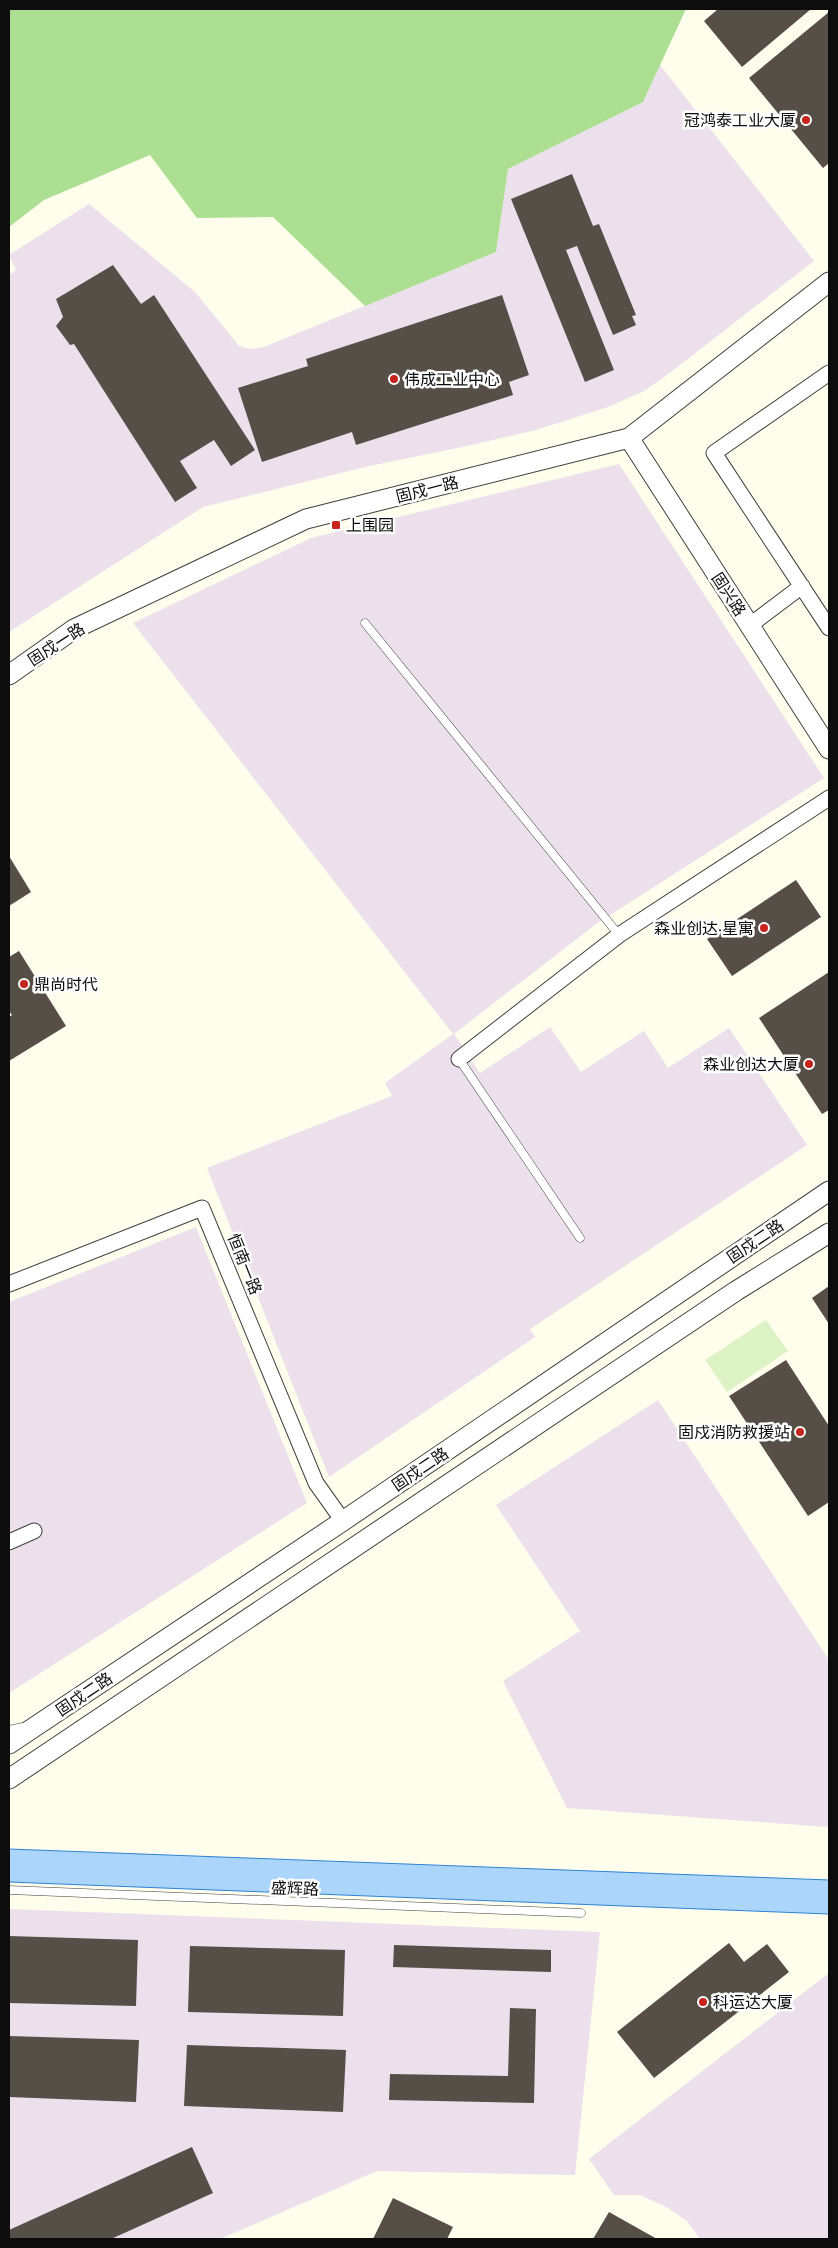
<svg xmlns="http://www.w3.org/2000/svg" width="838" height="2248" viewBox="0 0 838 2248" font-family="Spectral,'Noto Sans SC',serif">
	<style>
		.industrial { fill: #ece0ec }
		.forest { fill: #acdf91 }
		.pitch { fill: #def3c5 }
		.water { fill: #acd5fb; stroke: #2d82d8 }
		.building { fill: #564f48 }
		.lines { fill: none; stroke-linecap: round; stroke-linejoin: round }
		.service-casing { stroke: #404040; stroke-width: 9 }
		.minor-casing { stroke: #404040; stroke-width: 17 }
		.tertiary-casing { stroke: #404040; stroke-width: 21 }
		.service { stroke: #fff; stroke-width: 8 }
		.minor { stroke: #fff; stroke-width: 15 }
		.tertiary { stroke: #fff; stroke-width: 19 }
		.poi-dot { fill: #c8231a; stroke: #fff; stroke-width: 2 }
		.labels { text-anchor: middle; stroke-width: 5; stroke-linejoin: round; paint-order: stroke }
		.poi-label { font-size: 16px; fill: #0d0d0d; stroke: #fff; text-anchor: end }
		.street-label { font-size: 16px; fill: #0d0d0d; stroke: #fff }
	</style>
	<rect width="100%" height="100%" fill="#fffdec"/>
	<path class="industrial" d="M660,65L814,261L671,372L644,391L608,407L536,430L462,447L365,467L203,507L9,632V275L16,270L9,255L89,204L196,293L239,346L250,349L264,347L496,252L508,169L643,102Z
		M619,464L824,778L596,924L454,1034L480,1073L550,1027L581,1072L644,1031L668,1068L729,1028L807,1145L530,1329L535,1337L329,1477L207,1168L392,1096L385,1083L453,1034L133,623L311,538Z
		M196,1227L307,1503L9,1693V1302Z
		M658,1400L829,1660V1827L567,1808L503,1681L580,1631L496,1505Z
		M9,1909L600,1932L575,2175L377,2171L220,2239H9Z
		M829,1973V2239H700L687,2221L668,2208L640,2195H614L589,2159Z"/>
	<path class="forest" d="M9,9H686L643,102L508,169L496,252L365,306L273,217L197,218L150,155L44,200L9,227Z"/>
	<path class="pitch" d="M766,1320L788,1351L727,1392L705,1360Z"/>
	<path class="water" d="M9,1849L829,1880V1914L9,1882Z"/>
	<path class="building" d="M718,9H811L742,67L704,21Z
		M829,12V163L823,168L749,78Z
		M572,174L593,226L599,224L636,315L632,316L636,325L613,335L577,246L566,250L614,370L585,382L511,199Z
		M113,265L141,304L154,295L255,450L231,466L214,440L180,461L197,488L175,502L74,344L70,345L56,326L63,317L56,299Z
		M502,295L529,375L509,382L513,395L356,445L352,432L262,462L238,388L308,366L306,359Z
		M9,856L31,892L9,906Z
		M796,880L821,917L732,976L707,939Z
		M19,951L66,1026L9,1061V1017L12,1015L9,1011V957Z
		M829,972V1110L822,1114L759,1018Z
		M829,1286V1324L812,1298Z
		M786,1360L829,1426V1502L808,1516L729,1396Z
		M9,1936L138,1940L136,2006L9,2003Z
		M729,1943L744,1962L767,1944L789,1972L654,2078L617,2032Z
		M394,1945L551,1950V1972L393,1967Z
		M190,1946L345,1950L343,2016L188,2012Z
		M510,2008L536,2009L534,2103L389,2100L390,2074L508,2076Z
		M9,2036L139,2040L136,2102L9,2097Z
		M187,2045L346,2050L343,2112L184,2106Z
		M192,2147L213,2193L111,2239H9V2230Z
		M393,2198L453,2227L447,2239H373Z
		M609,2212L657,2239H593Z"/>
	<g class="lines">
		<defs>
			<path id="service" d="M365,623L619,935
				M459,1059L580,1238
				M9,1730L23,1727
				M9,1890L581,1913"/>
			<path id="minor" d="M829,373L714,453L829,628
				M749,626L802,586
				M459,1059L619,935L829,798
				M9,1284L202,1208L316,1483L343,1521
				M9,1542L34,1531"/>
			<path id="tertiary" d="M629,438L829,749
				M9,675L74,629L306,519L629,438L829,282
				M9,1744L343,1521L829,1191
				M9,1779L736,1291L829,1233"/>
		</defs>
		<use href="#service" class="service-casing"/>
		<use href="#minor" class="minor-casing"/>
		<use href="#tertiary" class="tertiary-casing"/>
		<use href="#service" class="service"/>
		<use href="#minor" class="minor"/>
		<use href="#tertiary" class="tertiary"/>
	</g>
	<g class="poi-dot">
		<circle cx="806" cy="120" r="5"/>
		<circle cx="394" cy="379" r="5"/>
		<rect x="331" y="520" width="10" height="10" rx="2.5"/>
		<circle cx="764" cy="928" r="5"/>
		<circle cx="24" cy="984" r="5"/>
		<circle cx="809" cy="1064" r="5"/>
		<circle cx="800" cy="1432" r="5"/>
		<circle cx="703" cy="2002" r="5"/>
	</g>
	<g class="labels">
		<g class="poi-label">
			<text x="796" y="126">冠鸿泰工业大厦</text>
			<text x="404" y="385" text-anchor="start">伟成工业中心</text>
			<text x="346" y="531" text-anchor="start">上围园</text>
			<text x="754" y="934">森业创达·星寓</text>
			<text x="34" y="990" text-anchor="start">鼎尚时代</text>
			<text x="799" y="1070">森业创达大厦</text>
			<text x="790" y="1438">固戍消防救援站</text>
			<text x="713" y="2008" text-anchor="start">科运达大厦</text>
		</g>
		<g class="street-label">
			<text transform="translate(427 489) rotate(-14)" y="6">固戍一路</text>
			<text transform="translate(729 594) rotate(57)" y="6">固兴路</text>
			<text transform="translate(56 644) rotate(-33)" y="6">固戍一路</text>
			<text transform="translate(755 1241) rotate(-34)" y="6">固戍二路</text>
			<text transform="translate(245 1264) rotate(68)" y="6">恒南一路</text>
			<text transform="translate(420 1469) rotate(-34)" y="6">固戍二路</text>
			<text transform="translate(84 1694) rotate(-34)" y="6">固戍二路</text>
			<text transform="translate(295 1888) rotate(2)" y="6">盛辉路</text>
		</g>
	</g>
	<rect width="838" height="2248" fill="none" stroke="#0d0d0d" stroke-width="20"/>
</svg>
